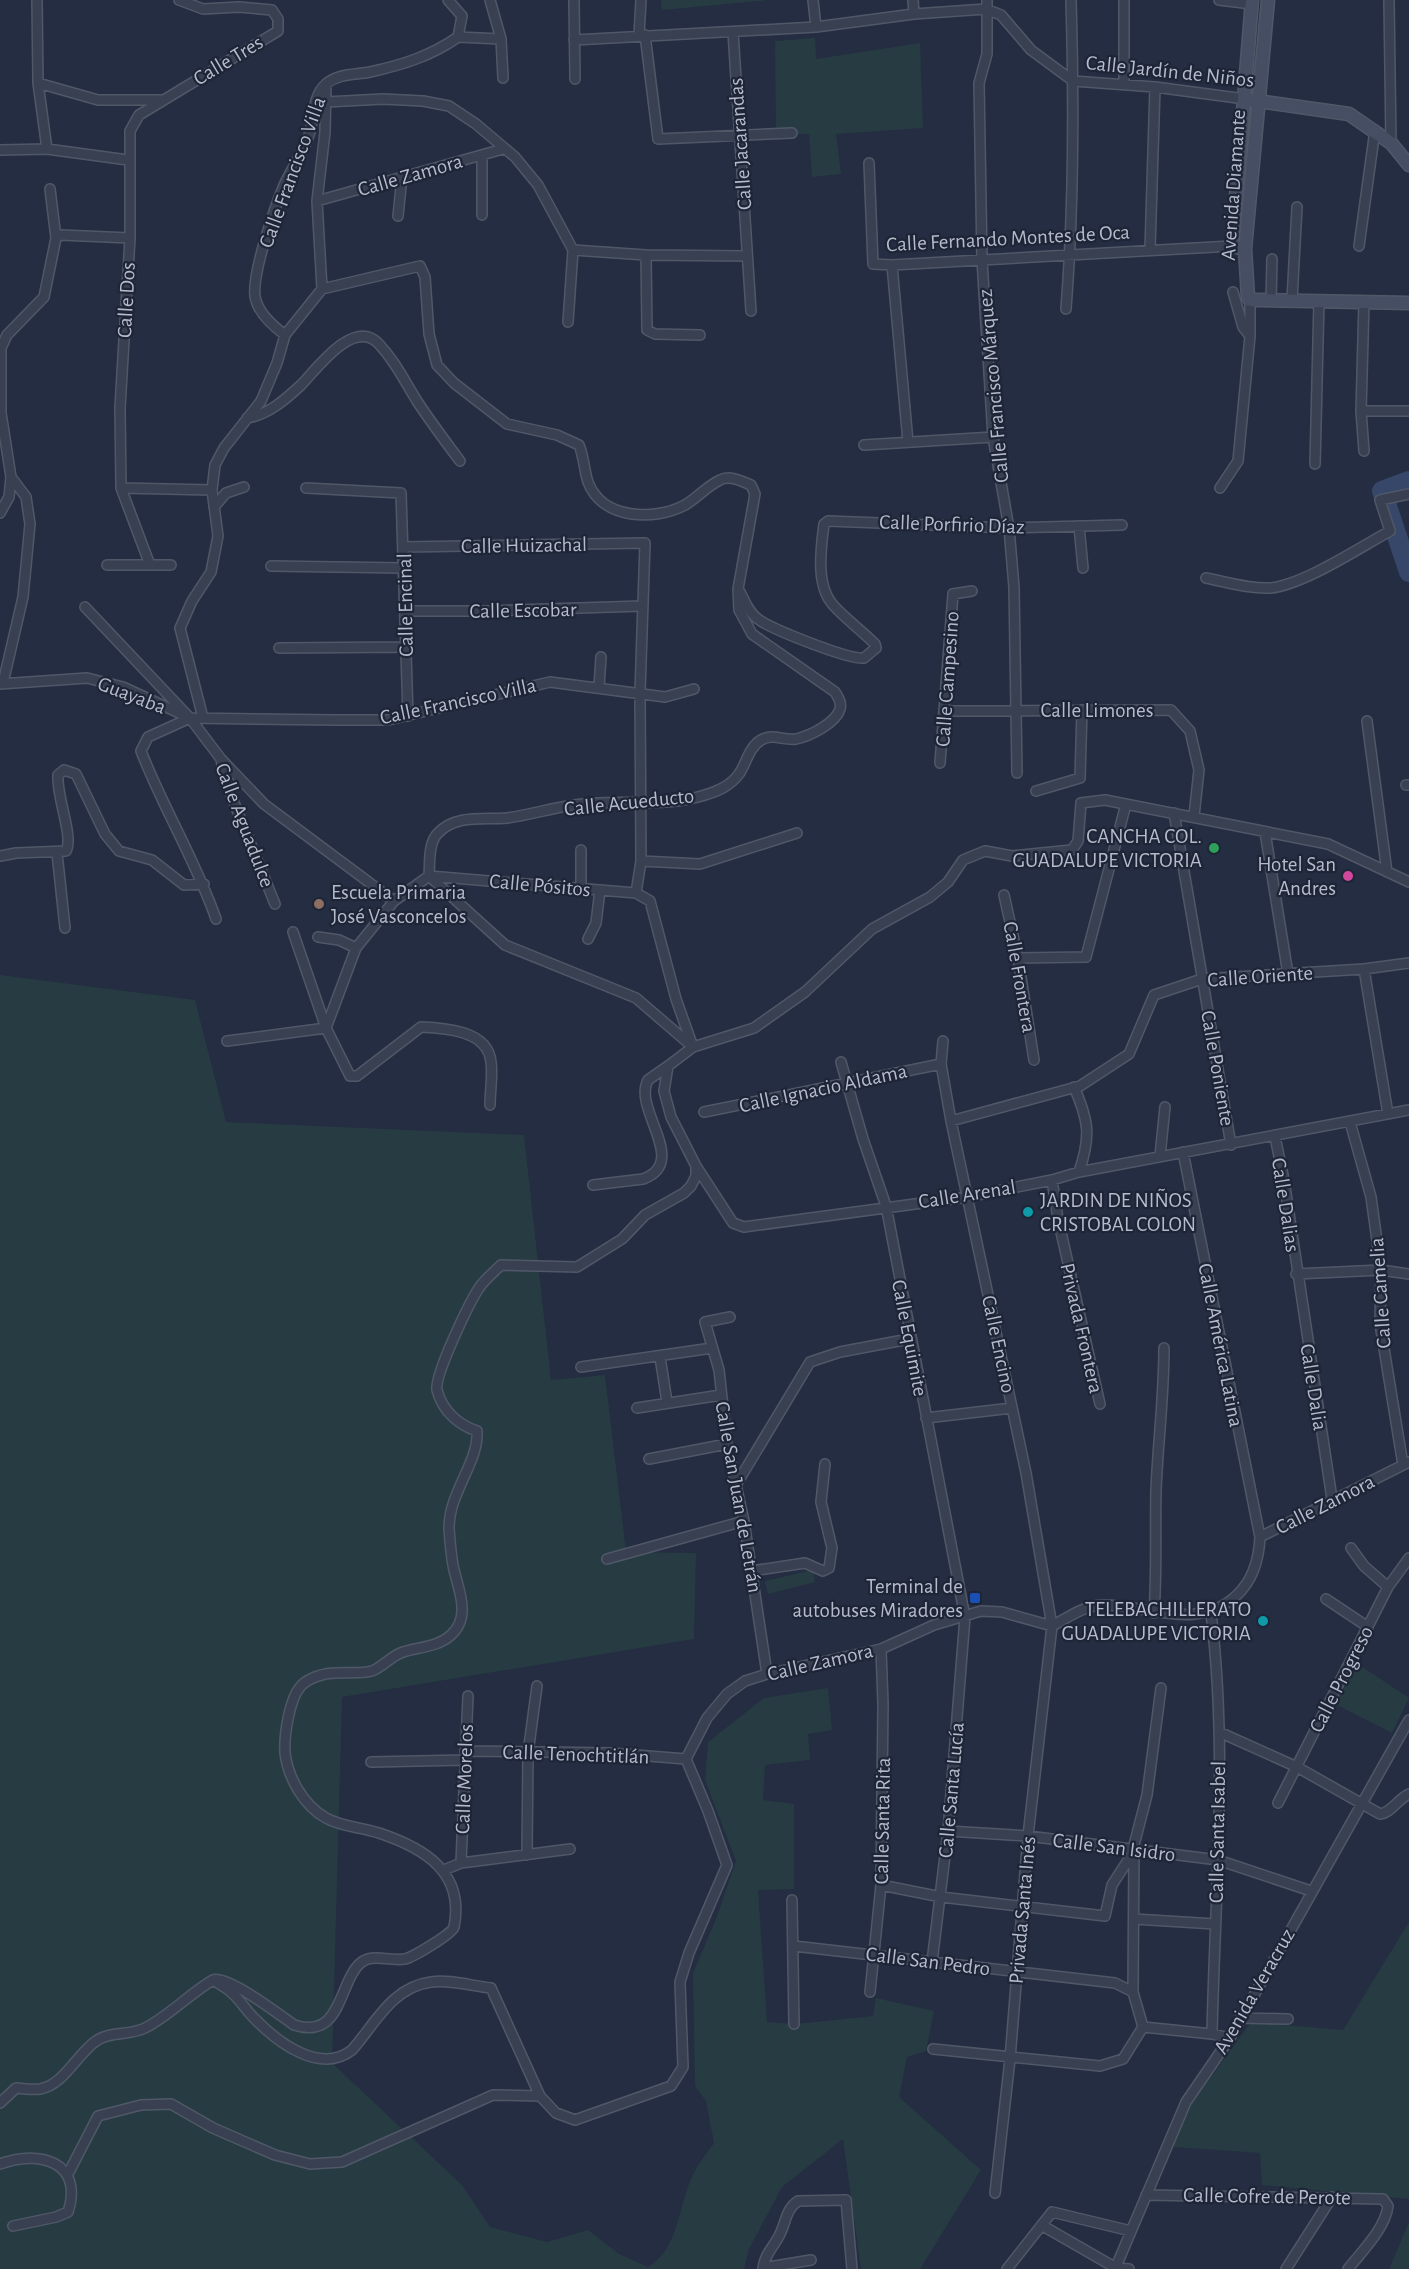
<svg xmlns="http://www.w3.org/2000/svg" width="1409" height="2269" viewBox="0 0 1409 2269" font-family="'Alegreya Sans',sans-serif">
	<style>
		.green { fill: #263c42 }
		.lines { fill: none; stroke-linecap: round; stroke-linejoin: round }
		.river { stroke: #374769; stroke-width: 20 }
		.street-casing { stroke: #505868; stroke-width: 12 }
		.secondary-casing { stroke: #505868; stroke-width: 15 }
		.street { stroke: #384051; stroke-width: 9 }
		.secondary { stroke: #464e64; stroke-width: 12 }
		.leisure-dot { fill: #2e9e5b; stroke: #1d2536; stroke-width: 2 }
		.hotel-dot { fill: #d1479c; stroke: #1d2536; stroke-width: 2 }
		.education-dot { fill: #8d6e63; stroke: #1d2536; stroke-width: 2 }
		.culture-dot { fill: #0f9aa8; stroke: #1d2536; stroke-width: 2 }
		.transit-dot { fill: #1a4fb4; stroke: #1d2536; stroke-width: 2 }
		.labels { text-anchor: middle; stroke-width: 4.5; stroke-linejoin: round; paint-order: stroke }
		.street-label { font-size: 21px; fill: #b5bbcb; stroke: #1d2536 }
		.poi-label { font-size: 21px; fill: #b5bbcb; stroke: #1d2536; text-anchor: end }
	</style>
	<rect width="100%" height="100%" fill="#242d41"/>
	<path class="green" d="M661,0H768L662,10Z
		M815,38L816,59L920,43L923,128L836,134L841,174L812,177L809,134H776L775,41Z
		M0,975L195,1000L226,1122L524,1135L551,1380L605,1375L626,1552L696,1553L694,1639L342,1697L332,2063L462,2185L490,2227L547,2242L588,2230L619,2254L648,2267C678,2249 678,2209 691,2179C696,2166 706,2154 714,2143L706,2101L695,2086L693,1973L716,1919L736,1861L705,1780L708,1742L764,1698L828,1688L832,1730L808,1734L810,1760L765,1765L763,1800L794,1804V1889L758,1890L767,2022L796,2024L873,2016L876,1998L934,2011L926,2051L907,2057L899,2097L981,2170L920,2269H861L843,2139L782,2187L749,2249L744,2269H0Z
		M813,1570L815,1582L768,1594L765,1581Z
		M1358,1664L1409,1698L1392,1733L1335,1704Z
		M1409,1922V2199L1262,2185L1260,2153L1161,2146L1251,2022L1343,2030Z
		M1409,2222V2269H1389Z"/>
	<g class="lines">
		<path class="river" d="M1409,481L1382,491L1409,572"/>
		<defs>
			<path id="street" d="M37,0L38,83L47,149
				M448,0L462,16L458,37
				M490,0L501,39L503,78
				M574,0L575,79
				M813,0L816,27
				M913,0L914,14
				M987,0V54L979,83L982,260L993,437L1009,528L1014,587L1017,773
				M1124,0V84
				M1219,0L1252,4
				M1389,0L1391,143
				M733,32L751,311
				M639,35L641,0
				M645,35L658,139L792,133
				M458,37L501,39
				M574,40L816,27L914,14L986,9L1001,15L1031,50L1073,81L1155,87L1245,99
				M38,83L98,100H161
				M326,102L383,99L423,101L449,106L476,124L515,157L538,185L573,250
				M0,150L47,149L128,160
				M869,163L873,264L892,265L1232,246
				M50,189L56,238
				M317,201L503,149
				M482,215V155
				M398,216L402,177
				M56,238L61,235L130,238
				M1359,246L1375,130
				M573,250L646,255L747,256
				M1150,250L1155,87
				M646,255L647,330L655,334L700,335
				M892,265L908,442
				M322,289L317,201L325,132L326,84
				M1233,292L1243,327L1250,336
				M1271,300L1272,259
				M1292,300L1297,207
				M1066,309C1074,206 1074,103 1071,0
				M568,322L573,250
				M285,335C273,326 257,312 255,296C252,273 275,206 285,183C292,168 302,154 308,138C315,121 311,97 326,84C339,73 355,75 370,72C402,65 431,56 458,37
				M1361,411H1409
				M247,418C268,415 286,399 301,385C316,370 353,318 378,343C395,361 404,380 417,401C430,421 445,441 460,461
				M864,445L993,437
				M1364,451L1361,411L1364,302
				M1315,464L1319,301
				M121,488L212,490
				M306,488L401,493L408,716
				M1220,488L1238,461L1250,336V300
				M214,507L226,493L244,487
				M0,513L9,497L11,477L1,413V348L7,335L44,297L56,238
				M1079,526L1083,568
				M404,547L645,543L640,692L641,861L636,893
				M107,565H171
				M150,565L121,488L120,408L130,238V131L139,115L278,31V19L272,10L239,7L203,9L179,0
				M271,566L403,568
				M1206,578C1227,582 1248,589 1270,588C1303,585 1359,548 1390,531L1380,500L1409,494
				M740,592C745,602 749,613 758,619C771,629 849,660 864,658L876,648L875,644C862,631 846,619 834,606C815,586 821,548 824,524L828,521L1009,528L1122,525
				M85,607L190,718L221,759L264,804L394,901
				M404,611H487L642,606
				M279,648L406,647
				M3,683L23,597L30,524L26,497L11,477
				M0,684L87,678L123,687L190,718L336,720H388L550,682L665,697L694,689
				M599,687L601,657
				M944,711L1171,710L1190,731L1199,770L1194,816
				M190,718L148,737L141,751C163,808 196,861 216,919
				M203,718L180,628L192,601L211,572L218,536L212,490L215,465L224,448L261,401L277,363L285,335L322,289L420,266L425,277L429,334L437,365L454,383L507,424L557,435L579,445C584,457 584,470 588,482C602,520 655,521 685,505C697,498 707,486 720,480C730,475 741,481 751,485L755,494L738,589L739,610L752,634L835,692C838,697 842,703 840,709C836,723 810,736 796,739C784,741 773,733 761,740C749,747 746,764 739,774C730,786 718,791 705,795C661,809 617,798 574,805C551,808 530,815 507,818C484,820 456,814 438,833C428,843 430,863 429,876
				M1367,721L1387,872
				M221,759L224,778L275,904
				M940,763L953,594L972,591
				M1406,785H1409
				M1036,791L1080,778L1082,710
				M1174,813L1231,1145
				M1265,832L1288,974
				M581,850V889
				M57,853L65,928
				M0,856L16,853L66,851C74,837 56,796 58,775L64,770L76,774L105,834L119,851L152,860L184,885L204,884
				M641,861L700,864L797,833
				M429,876L505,945L636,998L693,1047L754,1028L805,992L872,929L930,897L948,882L963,860L985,851L1012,856L1072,850L1078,841L1081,803L1105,800L1328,844L1409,882
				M1004,895L1018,958L1034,1060
				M293,932L326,1028L350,1076H357L421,1027C444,1028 488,1030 491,1062C493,1076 490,1091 490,1105
				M318,937L339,940L356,948
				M588,939L596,923L600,890
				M1018,958L1086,957L1126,804
				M1364,969L1388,1114
				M326,1028L356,948L394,901L429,876
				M227,1041L326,1028
				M943,1041L941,1064L951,1121L1026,1473L1052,1626L1028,1836L1010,2059L995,2193
				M841,1062L863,1139L886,1206L965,1617L948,1831L932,1962
				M1074,1087C1089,1121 1091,1136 1079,1172
				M704,1112L941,1064
				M951,1121L1080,1086L1129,1054L1154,995L1202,979L1364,969L1409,963
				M1350,1122L1371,1197L1381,1270L1380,1324L1403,1465
				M1275,1137L1284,1180L1332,1499
				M1160,1156L1165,1107
				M696,1166L733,1223L744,1227L967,1197L1052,1180L1079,1172L1409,1110
				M1052,1180L1058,1219L1100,1404
				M593,1185L643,1179C690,1162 632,1109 648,1080L668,1066
				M1296,1274L1381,1270L1409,1274
				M730,1317L705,1322L719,1370L727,1444L744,1521L767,1674
				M660,1357L667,1402
				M581,1367L712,1348
				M637,1408L721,1395
				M926,1418L1012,1408
				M649,1459L727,1444
				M736,1485L810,1362L840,1352L909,1339
				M1260,1537L1409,1462
				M1351,1548L1364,1566L1388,1587
				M607,1559L744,1521
				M752,1571L805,1563L823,1571L829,1568L832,1548L821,1502L825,1464
				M1326,1599L1368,1627
				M1154,1613C1157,1572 1155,1531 1156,1490C1158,1442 1164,1396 1164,1348
				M1211,1613C1228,1752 1215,1894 1212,2034L1230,2038
				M1219,1732L1297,1767L1380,1814C1391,1813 1398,1799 1409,1794
				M465,1751L611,1753L686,1759
				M686,1759L707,1718L727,1694L745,1681L767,1674L881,1649L934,1625L981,1611L1002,1612L1052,1626C1067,1618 1085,1605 1103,1605C1149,1605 1198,1632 1237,1595C1253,1580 1259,1559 1260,1537L1183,1152
				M371,1762L465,1760
				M1278,1803L1388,1587L1409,1558
				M948,1831L1028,1836L1218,1860L1311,1891
				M1133,1849L1147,1795L1161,1688
				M1134,1851L1133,1992L1143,2027
				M527,1855L528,1753L537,1686
				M461,1863L468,1696
				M444,1870L461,1863L570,1849
				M881,1885L941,1897L1105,1916L1112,1885L1134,1851
				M792,1900L794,2024
				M1134,1919L1215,1924
				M794,1946L1115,1983L1133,1992
				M213,1980C226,1974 280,2015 294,2025C335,2038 338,1999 352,1974C366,1948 383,1962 405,1959C413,1957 452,1934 454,1927C465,1872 424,1848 379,1833C361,1827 342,1827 326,1818C304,1806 288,1778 285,1753C284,1736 289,1699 301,1686C308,1678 324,1673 335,1673C347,1672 361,1674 372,1671C384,1666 391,1656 403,1652C419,1647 438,1647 451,1635C471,1617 459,1591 454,1570C451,1557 450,1542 449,1528C449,1492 479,1462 477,1431C458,1425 442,1410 437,1390C434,1376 469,1303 479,1288C484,1280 494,1272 501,1265L577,1267L622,1239L645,1215L684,1193L691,1186L696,1176V1166L671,1117L664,1091L668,1066L693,1047L676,999L650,901L636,893L429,876
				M870,1992L881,1885L883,1704L881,1649
				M1240,2018L1288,2019
				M1143,2027L1212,2034
				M933,2049L1100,2066L1123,2059L1143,2027
				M0,2103L16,2088C24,2089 32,2090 40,2089C64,2085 77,2054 96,2041C110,2031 129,2036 145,2028C169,2016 189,1994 213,1980C219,1984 227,1988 232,1993C240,2000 246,2010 254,2018C277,2042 320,2075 352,2050C375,2024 392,1987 431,1982C449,1979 472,1986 491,1988L540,2096L556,2113L575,2120L671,2086L683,2067L680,1982L689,1953L727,1865L708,1811L686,1759
				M0,2164C39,2149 84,2162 68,2212L56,2217L13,2226
				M68,2174L98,2116L141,2105L171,2104L213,2128L275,2155L310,2164L342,2162L493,2095L540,2096
				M1146,2195L1383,2199L1388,2206C1385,2229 1362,2251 1348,2269
				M1043,2226L1116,2268L1129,2269
				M811,2260L763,2268C765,2253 774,2247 780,2234C786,2222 786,2209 798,2201L846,2200L852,2269
				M1007,2269L1052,2212L1131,2231
				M1115,2269L1186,2102L1230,2038L1409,1720
				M1286,2269L1332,2197"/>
			<path id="secondary" d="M1268,0L1245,249L1248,297L1250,300H1257L1409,303
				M1251,100L1349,114L1391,143L1409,165
				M1245,249L1232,246L1252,0"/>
		</defs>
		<use href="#street" class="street-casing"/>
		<use href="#secondary" class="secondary-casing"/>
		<use href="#street" class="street"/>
		<use href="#secondary" class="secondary"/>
	</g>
	<circle class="leisure-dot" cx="1214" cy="848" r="6"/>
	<circle class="hotel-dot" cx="1348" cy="876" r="6"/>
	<circle class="education-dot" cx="319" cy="904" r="6"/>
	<g class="culture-dot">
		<circle cx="1028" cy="1212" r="6"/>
		<circle cx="1263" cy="1621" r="6"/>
	</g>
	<rect class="transit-dot" x="969" y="1592" width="12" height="12" rx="3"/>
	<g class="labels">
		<g class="street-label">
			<text transform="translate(228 60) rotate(-31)" y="7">Calle Tres</text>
			<text transform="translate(1170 71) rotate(6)" y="7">Calle Jardín de Niños</text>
			<text transform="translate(740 144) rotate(-94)" y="7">Calle Jacarandas</text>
			<text transform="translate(292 172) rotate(-70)" y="7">Calle Francisco Villa</text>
			<text transform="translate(410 175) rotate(-16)" y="7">Calle Zamora</text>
			<text transform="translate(1233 185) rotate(-86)" y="7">Avenida Diamante</text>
			<text transform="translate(1008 238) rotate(-3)" y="7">Calle Fernando Montes de Oca</text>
			<text transform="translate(126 300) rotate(-87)" y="7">Calle Dos</text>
			<text transform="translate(993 386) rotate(-95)" y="7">Calle Francisco Márquez</text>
			<text transform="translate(952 524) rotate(2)" y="7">Calle Porfirio Díaz</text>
			<text transform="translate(524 545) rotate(-1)" y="7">Calle Huizachal</text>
			<text transform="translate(405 605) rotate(-91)" y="7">Calle Encinal</text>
			<text transform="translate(523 610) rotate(-1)" y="7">Calle Escobar</text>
			<text transform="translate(947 679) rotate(-86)" y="7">Calle Campesino</text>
			<text transform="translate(132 695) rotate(21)" y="7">Guayaba</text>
			<text transform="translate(458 701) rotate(-12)" y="7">Calle Francisco Villa</text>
			<text x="1097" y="717">Calle Limones</text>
			<text transform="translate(629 802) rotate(-6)" y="7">Calle Acueducto</text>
			<text transform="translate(245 825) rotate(69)" y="7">Calle Aguadulce</text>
			<text transform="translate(540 885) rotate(5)" y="7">Calle Pósitos</text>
			<text transform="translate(1260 976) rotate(-4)" y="7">Calle Oriente</text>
			<text transform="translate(1020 977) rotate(80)" y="7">Calle Frontera</text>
			<text transform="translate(1218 1068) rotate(80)" y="7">Calle Poniente</text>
			<text transform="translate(823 1088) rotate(-12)" y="7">Calle Ignacio Aldama</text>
			<text transform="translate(967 1194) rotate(-9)" y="7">Calle Arenal</text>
			<text transform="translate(1286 1205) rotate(81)" y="7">Calle Dalias</text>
			<text transform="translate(1380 1293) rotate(-94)" y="7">Calle Camelia</text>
			<text transform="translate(1082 1328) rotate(77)" y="7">Privada Frontera</text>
			<text transform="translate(910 1338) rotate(79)" y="7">Calle Equimite</text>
			<text transform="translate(999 1344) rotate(78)" y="7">Calle Encino</text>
			<text transform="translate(1221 1345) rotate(79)" y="7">Calle América Latina</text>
			<text transform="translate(1314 1387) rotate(81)" y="7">Calle Dalia</text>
			<text transform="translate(739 1497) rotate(80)" y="7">Calle San Juan de Letrán</text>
			<text transform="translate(1325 1504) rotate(-27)" y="7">Calle Zamora</text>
			<text transform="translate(820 1662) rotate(-13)" y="7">Calle Zamora</text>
			<text transform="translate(1341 1679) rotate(-63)" y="7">Calle Progreso</text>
			<text transform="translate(576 1754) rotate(2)" y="7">Calle Tenochtitlán</text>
			<text transform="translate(464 1779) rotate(-88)" y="7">Calle Morelos</text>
			<text transform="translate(951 1790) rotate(-85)" y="7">Calle Santa Lucía</text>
			<text transform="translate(882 1821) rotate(-89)" y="7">Calle Santa Rita</text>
			<text transform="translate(1217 1832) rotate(-89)" y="7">Calle Santa Isabel</text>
			<text transform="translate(1114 1847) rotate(7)" y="7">Calle San Isidro</text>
			<text transform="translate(1022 1910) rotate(-85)" y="7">Privada Santa Inés</text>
			<text transform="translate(928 1961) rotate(7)" y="7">Calle San Pedro</text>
			<text transform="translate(1254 1991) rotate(-60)" y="7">Avenida Veracruz</text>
			<text transform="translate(1267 2196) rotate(1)" y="7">Calle Cofre de Perote</text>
		</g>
		<g class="poi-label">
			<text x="1202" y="843">CANCHA COL.<tspan x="1202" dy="24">GUADALUPE VICTORIA</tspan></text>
			<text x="1336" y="871">Hotel San<tspan x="1336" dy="24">Andres</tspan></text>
			<text x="331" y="899" text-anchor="start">Escuela Primaria<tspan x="331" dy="24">José Vasconcelos</tspan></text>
			<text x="1040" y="1207" text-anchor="start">JARDIN DE NIÑOS<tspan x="1040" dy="24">CRISTOBAL COLON</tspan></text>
			<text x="963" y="1593">Terminal de<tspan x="963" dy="24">autobuses Miradores</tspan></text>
			<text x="1251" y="1616">TELEBACHILLERATO<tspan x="1251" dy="24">GUADALUPE VICTORIA</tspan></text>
		</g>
	</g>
</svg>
